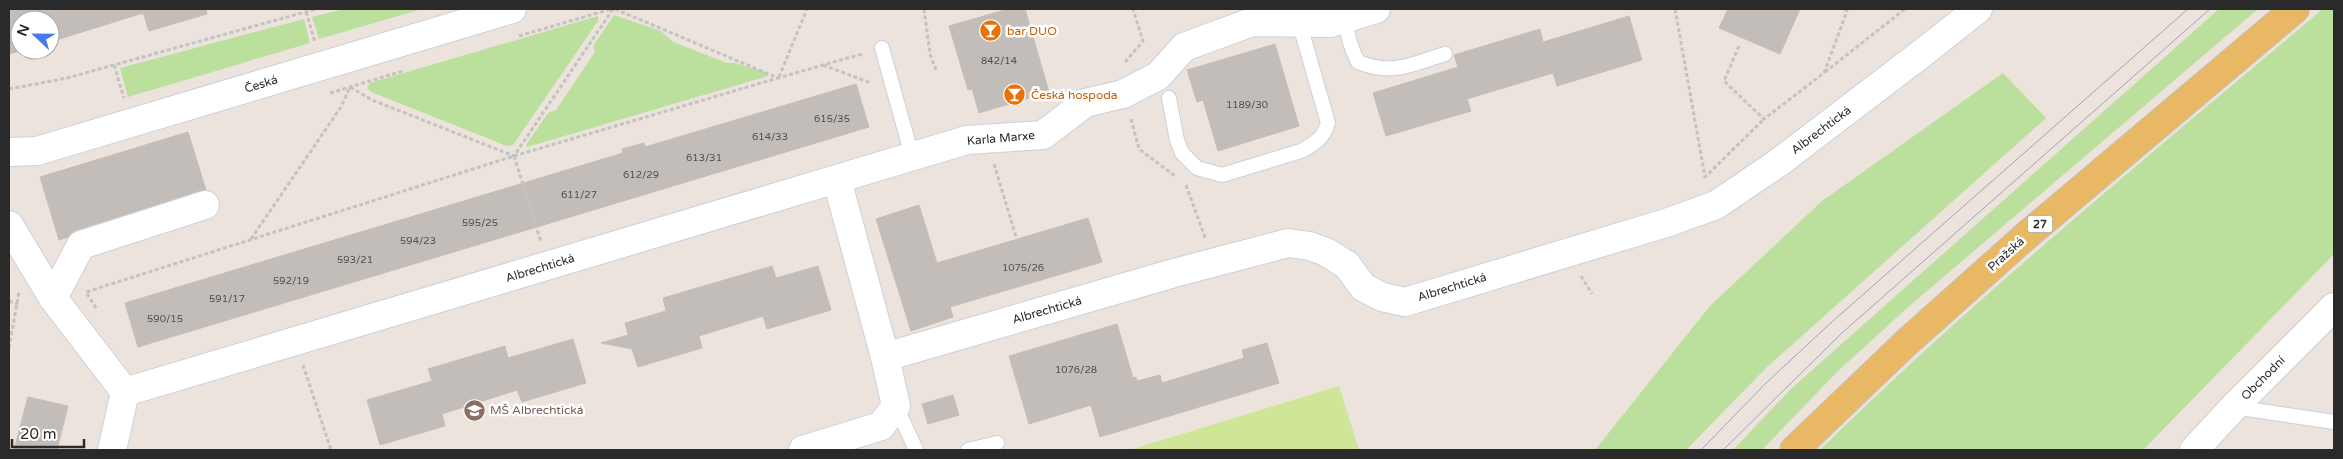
<svg xmlns="http://www.w3.org/2000/svg" width="2343" height="459" viewBox="0 0 2343 459" font-family="'Varela Round',sans-serif">
	<style>
		.green { fill: #bbdf9c }
		.pitch { fill: #cfe598 }
		.building { fill: #c3bdb9; stroke: #c6beb6 }
		.lines { fill: none; stroke-linecap: round; stroke-linejoin: round }
		.service-casing { stroke: #cbd0db; stroke-width: 16 }
		.minor-casing { stroke: #cbd0db; stroke-width: 30 }
		.primary-casing { stroke: #c3c3c3; stroke-width: 30 }
		.path { stroke: #c3c3c3; stroke-width: 3; stroke-dasharray: 4 2.5; stroke-linecap: butt }
		.service { stroke: #fff; stroke-width: 14 }
		.minor { stroke: #fff; stroke-width: 28 }
		.primary { stroke: #e8b864; stroke-width: 28 }
		.tram { stroke: #9fa5b3; stroke-width: 1 }
		.labels { text-anchor: middle; stroke-width: 5; stroke-linejoin: round; paint-order: stroke }
		.number-label { font-size: 10px; fill: #504f4e }
		.shield { fill: #fff; stroke: #6a6a6a; stroke-width: 1 }
		.shield-label { font-size: 11px; font-weight: bold; fill: #2a2a2a }
		.food-label { font-size: 12px; fill: #c56008; stroke: #fff; text-anchor: start }
		.street-label { font-size: 12px; fill: #2a2a2a; stroke: #fff }
		.education-label { font-size: 12px; fill: #785e54; stroke: #fff; text-anchor: start }
	</style>
	<rect width="100%" height="100%" fill="#ebe3dc"/>
	<path class="green" d="M344,9H422L319,39L312,17Z
		M2219,9H2258L1907,308L1837,372L1762,450H1733L1792,388Z
		M2323,9H2334V254L2143,450H1820C1979,294 2153,152 2323,9Z
		M614,15L661,31L673,42L727,63H735L767,73L768,76L527,147L526,145L548,113L556,110L595,52L593,46Z
		M598,16V21L513,145L506,146L492,140L371,92L367,88L370,83Z
		M304,19L310,43L128,97L120,68Z
		M2003,73L2046,118L1767,367L1686,450H1595L1710,306L1822,201Z"/>
	<path class="pitch" d="M1339,386L1359,450H1130Z"/>
	<path class="building" d="M9,9H142L143,13L50,42V20H20V50H23L9,54Z
		M142,9H206L207,14L149,31Z
		M1008,9H1025L1049,92L979,113L972,89L968,90L949,26Z
		M1728,9H1800L1780,54L1719,28Z
		M1629,16L1642,60L1557,86L1553,73L1467,99L1471,111L1386,136L1373,93L1458,67L1454,55L1540,29L1543,42Z
		M1275,44L1299,126L1218,151L1203,100L1197,102L1187,70Z
		M856,84L869,127L138,347L125,303L623,153L622,149L644,143L645,147Z
		M188,132L206,190L76,230L68,237L59,240L40,177Z
		M919,205L937,263L1088,218L1102,262L950,307L953,317L911,331L876,219Z
		M772,266L776,278L818,266L831,310L767,329L763,316L699,336L702,348L638,367L632,349L601,343L628,335L625,323L666,311L663,298Z
		M1117,324L1133,378L1136,377L1137,381L1160,375L1162,383L1244,358L1242,350L1267,343L1279,383L1100,437L1091,405L1029,424L1009,356Z
		M573,339L586,383L522,402L517,390L442,414L445,426L380,445L367,400L432,381L428,369L505,346L508,358Z
		M953,395L959,415L928,424L922,404Z
		M28,397L68,406L57,450H14Z"/>
	<g class="lines">
		<defs>
			<path id="service" d="M1345,18C1347,35 1350,47 1358,62C1393,76 1412,64 1445,54
				M882,48L912,156
				M1169,98L1177,140L1182,153L1197,168L1222,175L1301,151C1314,144 1324,138 1328,123L1299,22
				M896,406L916,450
				M2234,407L2334,422
				M968,450L997,443"/>
			<path id="minor" d="M9,152L37,151L512,9
				M9,225L53,298L125,392
				M53,298L81,245L205,205
				M885,357L1174,273L1288,243L1310,246L1326,252L1347,265L1363,287L1382,297L1405,302L1666,223L1716,205L1778,163L1925,51L1978,9
				M112,450L125,392L967,140L1043,135L1085,103L1123,94L1158,76L1184,47L1252,22L1330,23L1376,9
				M803,450L881,426L896,406L885,357L837,180
				M2194,450L2234,407L2334,307"/>
			<path id="primary" d="M1794,450L1906,343L2027,235L2295,9"/>
		</defs>
		<use href="#service" class="service-casing"/>
		<use href="#minor" class="minor-casing"/>
		<use href="#primary" class="primary-casing"/>
		<path class="path" d="M615,9L778,78L862,54L863,56
			M924,9L930,54L936,70
			M1675,9L1705,177
			M306,12L315,42
			M519,36L611,9
			M1739,46L1724,81L1764,119L1824,73L1847,11L1843,9
			M1125,62L1143,41L1133,9
			M114,65L124,98
			M823,65L871,83
			M1825,72L1905,9
			M779,77L807,9
			M9,89L67,78L316,9
			M330,93L403,71
			M1131,119L1139,149L1175,176
			M514,156L541,242
			M994,164L1017,240
			M1704,178L1764,119
			M1186,185L1206,240
			M251,239L341,107L350,87L372,100L514,156L613,9
			M1581,276L1592,294
			M9,301L18,304
			M96,308L86,292L514,156L778,78
			M9,348L19,292
			M303,365L331,450"/>
		<use href="#service" class="service"/>
		<use href="#minor" class="minor"/>
		<use href="#primary" class="primary"/>
		<path class="tram" d="M1701,450L1766,383L1834,320L2188,9
			M1723,450L1843,332L2210,9"/>
	</g>
	<defs>
		<symbol id="bar-disc" viewBox="-11 -11 22 22"><circle r="9.5" fill="#e8710a" stroke="#fff"/><path d="M-6-5H6L.8 .8V4.5H3.5V6h-7V4.5H-.8V.8Z" fill="#fff"/></symbol>
		<symbol id="school-disc" viewBox="-11 -11 22 22"><circle r="9.5" fill="#8d6e63" stroke="#fff"/><path d="M0-5L7-2L0 1L-7-2ZM-4 1L0 2.5L4 1V4Q0 6-4 4Z" fill="#fff"/></symbol>
	</defs>
	<g fill-rule="evenodd">
		<use href="#bar-disc" x="978" y="18" width="25" height="25"/>
		<use href="#bar-disc" x="1002" y="82" width="25" height="25"/>
		<use href="#school-disc" x="462" y="398" width="25" height="25"/>
	</g>
	<g class="labels">
		<g class="number-label">
			<text x="999" y="64">842/14</text>
			<text x="1247" y="108">1189/30</text>
			<text x="832" y="122">615/35</text>
			<text x="770" y="140">614/33</text>
			<text x="704" y="161">613/31</text>
			<text x="641" y="178">612/29</text>
			<text x="579" y="198">611/27</text>
			<text x="480" y="226">595/25</text>
			<text x="418" y="244">594/23</text>
			<text x="355" y="263">593/21</text>
			<text x="1023" y="271">1075/26</text>
			<text x="291" y="284">592/19</text>
			<text x="227" y="302">591/17</text>
			<text x="165" y="322">590/15</text>
			<text x="1076" y="373">1076/28</text>
		</g>
		<rect class="shield" x="2027.5" y="215.5" width="25" height="17" rx="4"/>
		<g class="shield-label">
			<text x="2040" y="228">27</text>
		</g>
		<g class="food-label">
			<text x="1007" y="35">bar DUO</text>
			<text x="1031" y="99">Česká hospoda</text>
		</g>
		<g class="street-label">
			<text transform="translate(261 84) rotate(-17)" y="4">Česká</text>
			<text transform="translate(1821 130) rotate(-37)" y="4">Albrechtická</text>
			<text transform="translate(1001 138) rotate(-5)" y="4">Karla Marxe</text>
			<text transform="translate(2006 254) rotate(-42)" y="4">Pražská</text>
			<text transform="translate(540 268) rotate(-17)" y="4">Albrechtická</text>
			<text transform="translate(1452 287) rotate(-17)" y="4">Albrechtická</text>
			<text transform="translate(1047 310) rotate(-16)" y="4">Albrechtická</text>
			<text transform="translate(2263 378) rotate(-45)" y="4">Obchodní</text>
		</g>
		<g class="education-label">
			<text x="490" y="414">MŠ Albrechtická</text>
		</g>
	</g>
	<rect width="2343" height="459" fill="none" stroke="#2a2a2a" stroke-width="20"/>
	<g transform="translate(35 35) rotate(292)"><circle r="24" fill="#ffffff" stroke="#aaaaaa"/>
	<path d="M0-4L9 19L0 12L-9 19Z" fill="#457bef"/>
	<text y="-8" font-size="14" font-weight="bold" text-anchor="middle" fill="#2a2a2a">N</text>
	</g>
	<path d="M12 439v8h72v-8" fill="none" stroke="#2a2a2a" stroke-width="2.5"/>
	<text x="20" y="439" font-size="15" fill="#2a2a2a" stroke="#ffffff" stroke-width="4" paint-order="stroke">20 m</text>
</svg>
